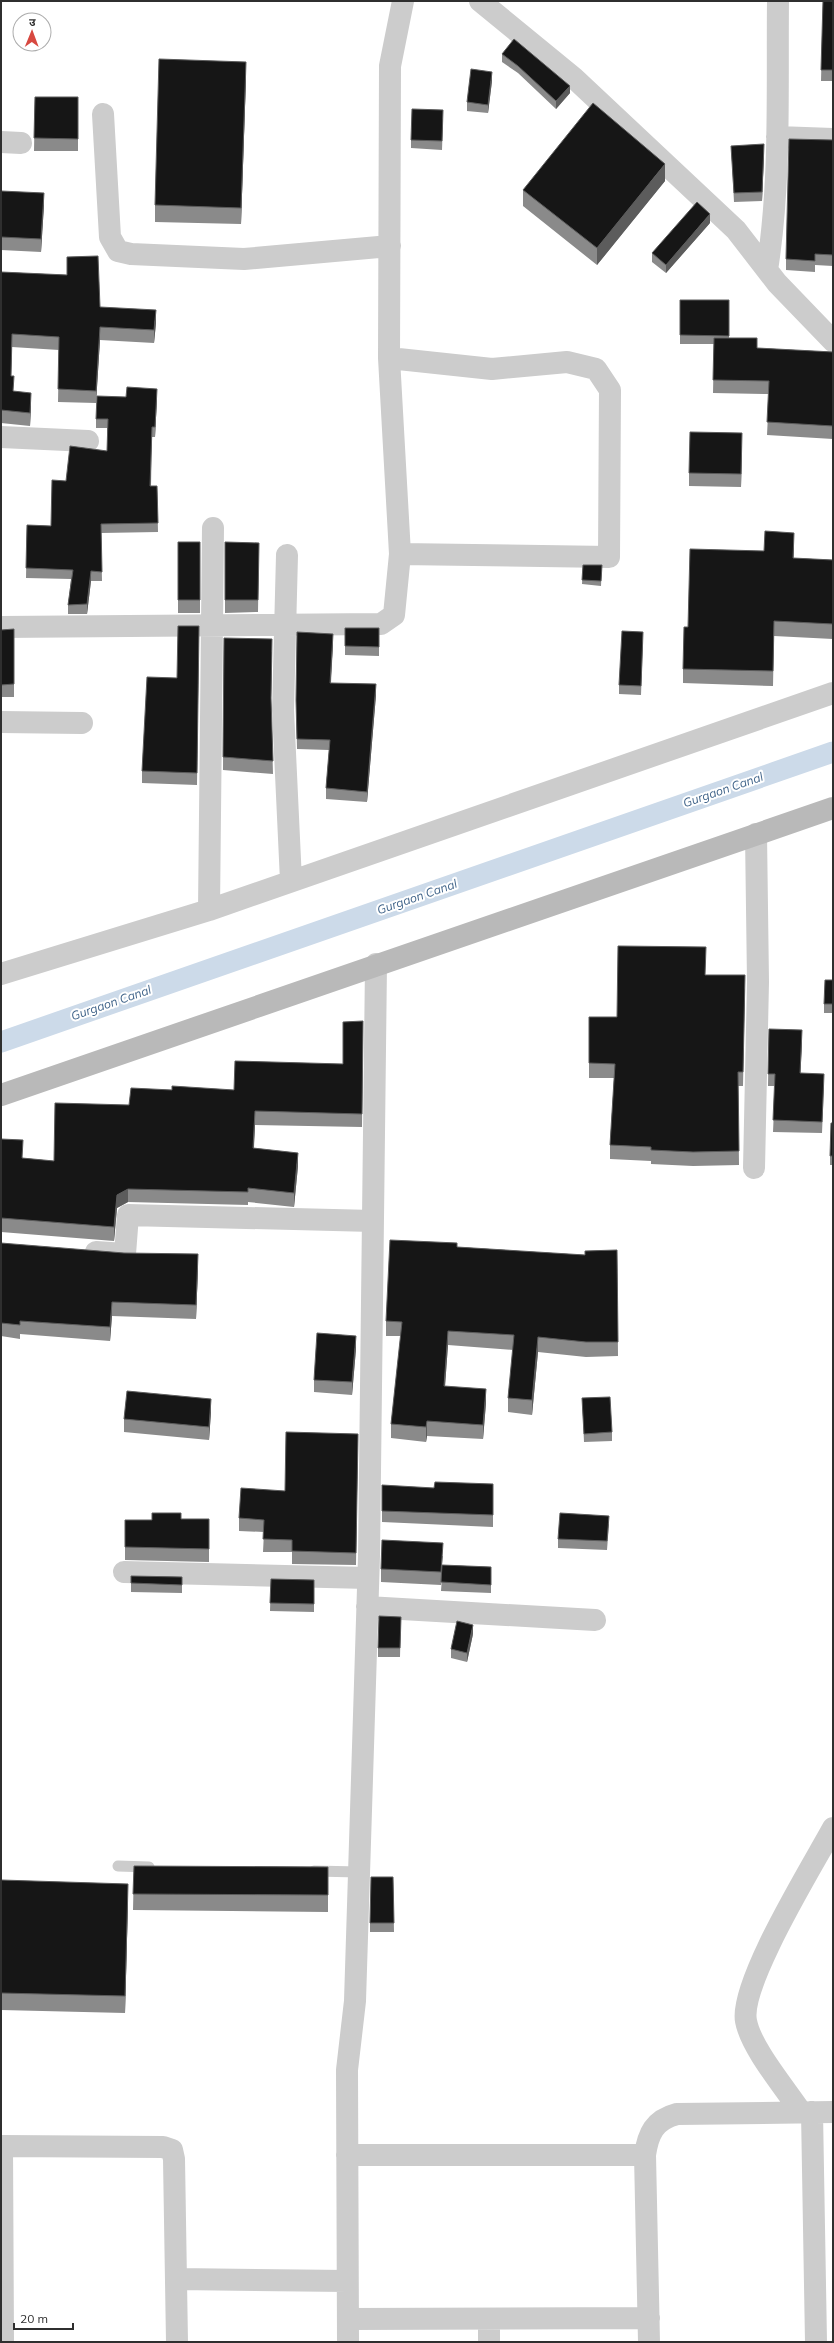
<svg xmlns="http://www.w3.org/2000/svg" width="834" height="2343" viewBox="0 0 834 2343" font-family="Mulish,'Noto Sans Devanagari',sans-serif">
	<style>
		.lines { fill: none; stroke-linecap: round; stroke-linejoin: round }
		.canal { stroke: #ccdae9; stroke-width: 21 }
		.lane { stroke: #ccc; stroke-width: 11 }
		.street { stroke: #ccc; stroke-width: 22 }
		.secondary { stroke: #b9b9b9; stroke-width: 22 }
		.wall { fill: #8a8a8a }
		.shaded-wall { fill: #5c5c5c }
		.building { fill: #161616; stroke: #5c5c5c }
		.labels { text-anchor: middle; stroke-width: 4; stroke-linejoin: round; paint-order: stroke }
		.water-label { font-size: 12px; font-style: italic; fill: #43668b; stroke: #fff }
	</style>
	<rect width="100%" height="100%" fill="#fff"/>
	<g class="lines">
		<path class="canal" d="M1,1042L833,752"/>
		<path class="lane" d="M118,1866L149,1867
			M314,1871L359,1872"/>
		<path class="street" d="M480,1L574,78L736,230L777,283L833,341
			M103,114L110,237L118,251L131,254L244,259L390,246
			M777,137L833,139
			M1,142L21,143
			M767,270C781,181 777,91 778,1
			M1,437L88,441
			M400,554L389,358L390,66L403,1
			M287,555L283,710L291,881
			M1,627L381,624L394,615L400,554L609,557L610,390L596,369L567,362L492,369L389,358
			M1,722L82,723
			M209,910L213,528
			M1,974L209,910L833,693
			M754,1168L758,982L756,834
			M96,1252L125,1254L128,1215L373,1221
			M124,1572L368,1578
			M367,1607L595,1620
			M801,2112C785,2088 751,2048 746,2021C739,1984 813,1865 833,1828
			M812,2112L816,2342
			M1,2146L163,2147L172,2150L174,2159L177,2342
			M2,2146L3,2342
			M347,2155H645
			M177,2279L347,2281
			M348,2319L649,2318
			M489,2320V2342
			M348,2342L347,2070L355,2001L369,1556L376,964
			M649,2342L645,2155C648,2134 654,2120 677,2114L833,2112"/>
		<path class="secondary" d="M1,1095L833,808"/>
	</g>
	<path class="wall" d="M823,1H833V81H821Z
		M502,54L570,93L556,109L518,73L502,62Z
		M246,78L241,224L155,222V205Z
		M492,81L488,113L467,111V102Z
		M35,97H78V151H34Z
		M443,119L442,150L411,148V140Z
		M833,140V266L815,265V272L786,270V259Z
		M731,146L764,153L762,201L734,202Z
		M665,181L597,265L523,206V190Z
		M1,191L44,205L41,252L1,250Z
		M710,223L666,273L652,262V253Z
		M67,257L100,307L156,323L154,343L100,340L96,403L58,402L59,350L12,347L11,376L13,391L31,406L30,426L1,423V272L67,275Z
		M680,300H729V338L757,348L833,352V439L767,435L769,394L713,393L714,344H680Z
		M126,397L157,398L155,437H152L151,486H157L158,532L101,533L102,581H91L87,614H68V605L71,579L26,578L27,525L51,526L66,481L107,451V428H96V419Z
		M742,446L741,487L689,486V473Z
		M178,542H200V613H178Z
		M225,542L259,543L258,612L225,613Z
		M794,548L793,558L833,560V639L774,636L773,686L683,683V669L688,627L764,551Z
		M583,565H602L601,586L582,584Z
		M199,626L197,785L142,783V771L177,678Z
		M345,628H379V656L345,655Z
		M14,629V697H1V630Z
		M224,638L272,652L271,702L273,774L223,770Z
		M643,641L641,695L619,694V685Z
		M333,644L331,683L376,695L367,802L326,799V788L329,750L297,749L296,700Z
		M705,975L745,989L743,1086H738L739,1165L693,1166L651,1164V1161L610,1159V1145L614,1078H589V1017H617Z
		M833,980V1013H824V1004Z
		M363,1021L362,1127L255,1125L254,1148L298,1166L294,1207L248,1202V1205L128,1202L117,1208L114,1241L1,1232V1139L23,1158L54,1161L129,1105L172,1090H234L343,1064Z
		M769,1029L802,1042L800,1073L824,1085L822,1133L773,1132L775,1086H768Z
		M833,1123V1165H830V1156Z
		M1,1243L198,1268L196,1319L112,1316L110,1341L20,1334V1339L1,1336Z
		M457,1247L585,1255L617,1250L618,1356L586,1357L538,1352L532,1415L508,1412V1398L513,1350L448,1345L445,1386L486,1403L483,1439L427,1436L426,1442L391,1438V1424L401,1336H386V1321Z
		M356,1349L352,1395L314,1392V1380Z
		M582,1398L612,1432V1441L584,1442Z
		M211,1412L209,1440L124,1432V1419Z
		M358,1434L356,1565L292,1564V1552H263L264,1532L239,1531V1518L285,1491Z
		M382,1485L493,1495V1527L382,1522Z
		M181,1519H209V1562L125,1560V1547L152,1520Z
		M609,1524L607,1550L558,1548V1539Z
		M443,1556L442,1565L491,1567V1593L441,1591L442,1577L441,1585L381,1582V1569Z
		M131,1576L182,1577V1593L131,1592Z
		M271,1579L314,1580V1612L270,1611Z
		M401,1617L400,1657H378V1648Z
		M473,1634L467,1662L451,1658V1649Z
		M134,1866L328,1867V1912L133,1910Z
		M393,1877L394,1932H370V1923Z
		M1,1880L128,1901L125,2013L1,2010Z"/>
	<path class="shaded-wall" d="M246,62V78L241,224V208Z
		M492,72V81L488,113V105Z
		M570,86V93L556,109V101Z
		M764,144V153L762,201V192Z
		M665,164V181L597,265V248Z
		M44,193V205L41,252V239Z
		M710,214V223L666,273V265Z
		M156,310V323L154,343V330Z
		M100,327V340L96,403V391Z
		M157,389V398L155,437V427Z
		M31,393V406L30,426V413Z
		M742,433V446L741,487V474Z
		M794,533V548L793,573V558Z
		M91,571V581L87,614V604Z
		M333,634V644L330,694V683Z
		M376,684V695L367,802V792Z
		M802,1030V1042L800,1084V1073Z
		M255,1111V1125L253,1161V1148Z
		M298,1153V1166L294,1207V1193Z
		M128,1189V1202L117,1208L114,1241V1227L117,1195Z
		M1,1218H2V1232H1Z
		M198,1254V1268L196,1319V1305Z
		M112,1302V1316L110,1341V1327Z
		M448,1331V1345L444,1400V1386Z
		M356,1336V1349L352,1395V1382Z
		M538,1337V1352L532,1415V1400Z
		M486,1389V1403L483,1439V1425Z
		M211,1399V1412L209,1440V1427Z
		M427,1421V1436L426,1442V1427Z
		M473,1625V1634L467,1662V1653Z
		M128,1884V1901L125,2013V1996Z"/>
	<path class="building" d="M823,1H833V70H821Z
		M514,39L570,86L556,101L518,66L502,54Z
		M159,59L246,62L241,208L155,205Z
		M471,69L492,72L488,105L467,102Z
		M35,97H78V139L34,138Z
		M593,103L665,164L597,248L523,190Z
		M412,109L443,110L442,141L411,140Z
		M789,139L833,140V255L815,254V261L786,259Z
		M764,144L762,192L734,193L731,146Z
		M1,191L44,193L41,239L1,237Z
		M697,202L710,214L666,265L652,253Z
		M98,256L100,307L156,310L154,330L100,327L96,391L58,389L59,337L12,334L11,376H14L13,391L31,393L30,413L1,410V272L67,275V257Z
		M680,300H729V336L680,335Z
		M714,338H757V348L833,352V426L767,422L769,381L713,380Z
		M127,387L157,389L155,427H152L150,486H157L158,523L101,524L102,572L91,571L87,604L68,605L73,570L26,568L27,525L51,526L52,480L66,481L70,446L107,451L108,419H96L97,396L126,397Z
		M690,432L742,433L741,474L689,473Z
		M765,531L794,533L793,558L833,560V624L774,621L773,671L683,669L684,627H688L690,549L764,551Z
		M178,542H200V600H178Z
		M225,542L259,543L258,600H225Z
		M583,565H602L601,581L582,580Z
		M178,626H199L197,773L142,771L147,677L177,678Z
		M345,628H379V647L345,646Z
		M14,629V684L1,685V630Z
		M622,631L643,632L641,686L619,685Z
		M297,632L333,634L330,683L376,684L367,792L326,788L330,740L297,739L296,700Z
		M224,638L272,639L271,698L273,761L223,757Z
		M618,946L706,947L705,975H745L743,1072H738L739,1151L693,1152L651,1150V1147L610,1145L615,1064L589,1063V1017H617Z
		M825,980H833V1004H824Z
		M363,1021L362,1114L255,1111L253,1148L298,1153L294,1193L248,1188V1192L128,1189L117,1195L114,1227L1,1218V1139L23,1140L22,1158L54,1161L55,1103L129,1105L131,1088L172,1090V1086L234,1090L235,1061L343,1064V1022Z
		M769,1029L802,1030L800,1073L824,1074L822,1122L773,1120L775,1074H768Z
		M831,1123H833V1156H830Z
		M390,1240L457,1243V1247L585,1255V1251L617,1250L618,1342H586L538,1337L532,1400L508,1398L514,1335L448,1331L444,1386L486,1389L483,1425L427,1421L426,1427L391,1424L402,1322L386,1321Z
		M1,1243L124,1253L198,1254L196,1305L112,1302L110,1327L20,1321V1325L1,1323Z
		M317,1333L356,1336L352,1382L314,1380Z
		M127,1391L211,1399L209,1427L124,1419Z
		M610,1397L612,1432L584,1434L582,1398Z
		M286,1432L358,1434L356,1553L292,1551V1540L263,1539L264,1520L239,1518L241,1488L285,1491Z
		M435,1482L493,1484V1515L382,1511V1485L434,1488Z
		M152,1513H181V1519H209V1549L125,1547V1520H152Z
		M560,1513L609,1516L607,1541L558,1539Z
		M382,1540L443,1543L441,1572L381,1569Z
		M442,1565L491,1567V1585L441,1582Z
		M131,1576L182,1577V1585L131,1583Z
		M271,1579L314,1580V1604L270,1603Z
		M379,1616L401,1617L400,1648H378Z
		M457,1621L473,1625L467,1653L451,1649Z
		M134,1866L328,1867V1895L133,1894Z
		M371,1877H393L394,1923H370Z
		M1,1880L128,1884L125,1996L1,1993Z"/>
	<g class="labels">
		<g class="water-label">
			<text transform="translate(723 790) rotate(-19)" y="4">Gurgaon Canal</text>
			<text transform="translate(417 897) rotate(-19)" y="4">Gurgaon Canal</text>
			<text transform="translate(111 1003) rotate(-19)" y="4">Gurgaon Canal</text>
		</g>
	</g>
	<rect width="834" height="2343" fill="none" stroke="#2f2f2f" stroke-width="4"/>
	<g transform="translate(32 32) rotate(1)"><circle r="19" fill="#ffffff" stroke="#acacac"/>
	<path d="M0-3L7 15L0 10L-7 15Z" fill="#d74840"/>
	<text y="-6" font-size="11" font-weight="bold" text-anchor="middle" fill="#2f2f2f">उ</text>
	</g>
	<path d="M14 2323v6h59v-6" fill="none" stroke="#2f2f2f" stroke-width="2"/>
	<text x="20" y="2323" font-size="12" fill="#2f2f2f" stroke="#ffffff" stroke-width="3" paint-order="stroke">20 m</text>
</svg>
